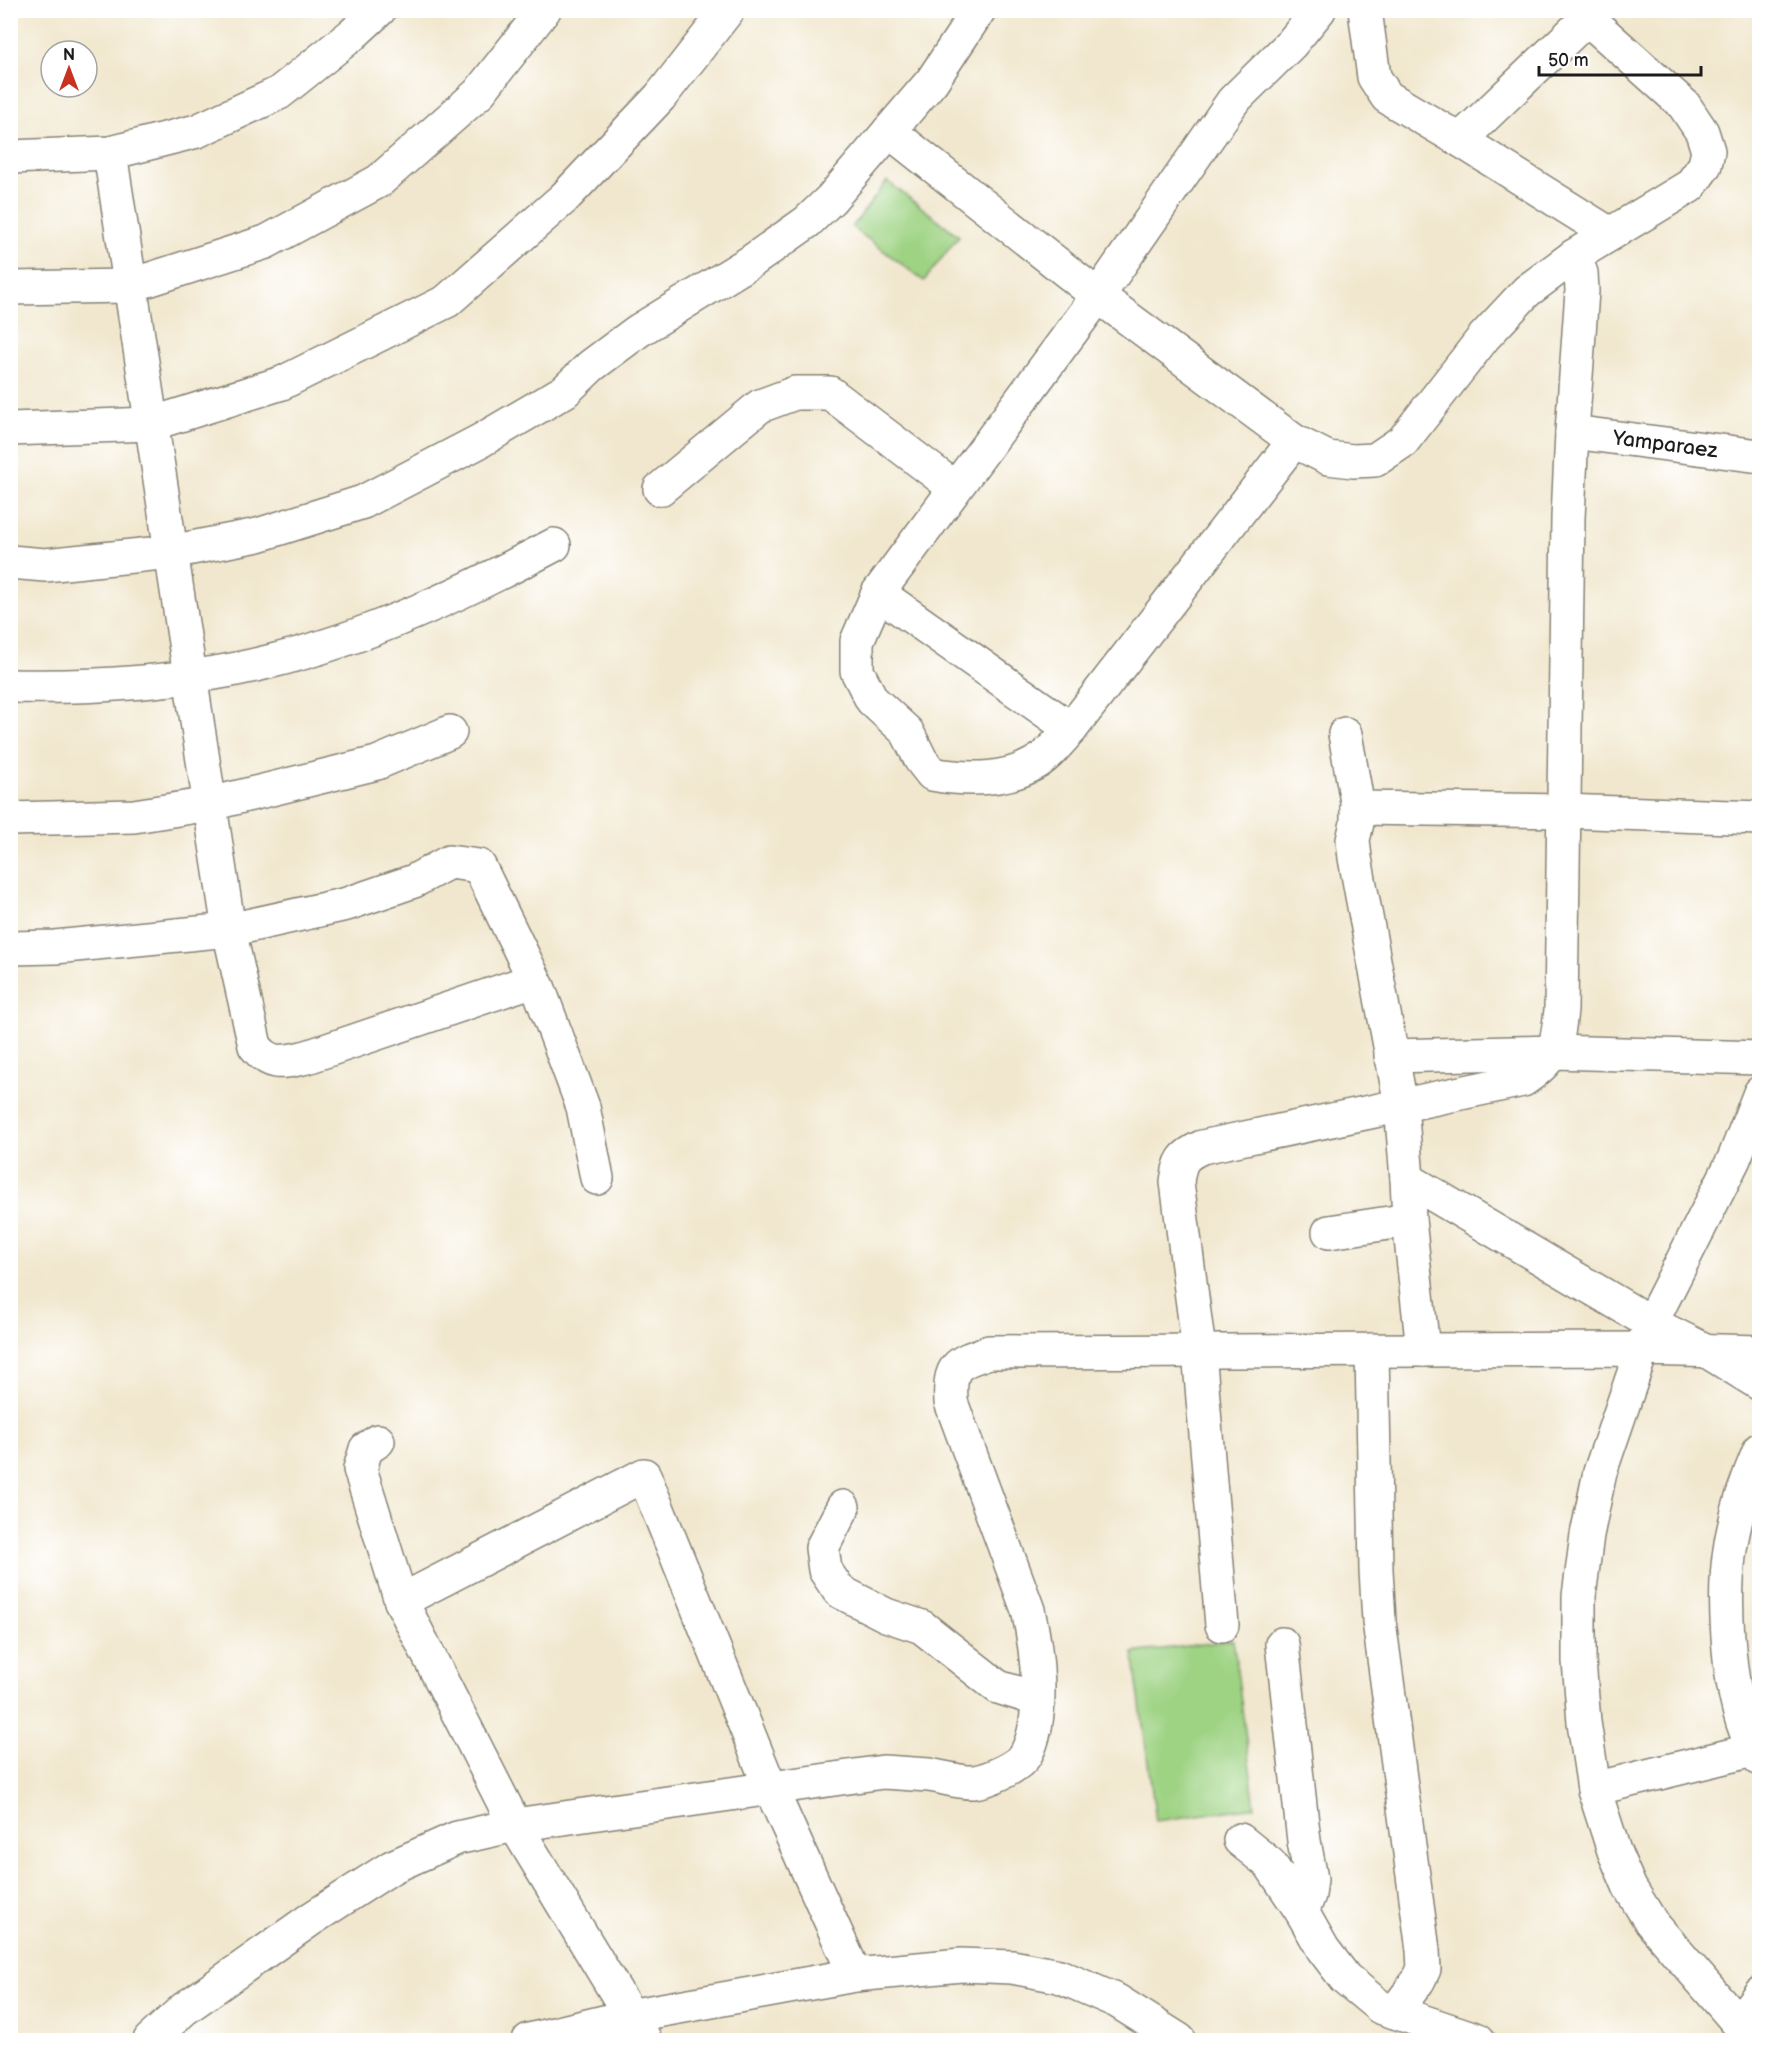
<svg xmlns="http://www.w3.org/2000/svg" width="1770" height="2051" viewBox="0 0 1770 2051" font-family="'Balsamiq Sans',sans-serif">
	<style>
		.green { fill: #9ed383; stroke: #5d7850; stroke-width: 1.5 }
		.lines { fill: none; stroke-linecap: round; stroke-linejoin: round }
		.minor-casing { stroke: #868275; stroke-width: 36 }
		.minor { stroke: #fff; stroke-width: 33 }
		.labels { text-anchor: middle; stroke-width: 4.5; stroke-linejoin: round; paint-order: stroke }
		.street-label { font-size: 21px; fill: #1c1c1c; stroke: #fff }
	</style>
	<rect width="100%" height="100%" fill="#fff"/>
	<filter id="ink" filterUnits="userSpaceOnUse"><feTurbulence type="fractalNoise" baseFrequency=".0167" numOctaves="2"/><feDisplacementMap in="SourceGraphic" scale="12" xChannelSelector="R" yChannelSelector="G"/><feConvolveMatrix kernelMatrix="1 2 1 2 8 2 1 2 1" color-interpolation-filters="sRGB"/></filter>
	<filter id="wash" filterUnits="userSpaceOnUse"><feTurbulence type="fractalNoise" baseFrequency=".008" numOctaves="4" result="noise"/><feDisplacementMap in="SourceGraphic" scale="24" xChannelSelector="R" yChannelSelector="G"/><feGaussianBlur stdDeviation="1.35" result="paint"/><feColorMatrix in="noise" values="0 0 0 0 0 0 0 0 0 0 0 0 0 0 0 0 0 1.4 0 .05"/><feComposite in="paint" operator="in"/></filter>
	<g filter="url(#wash)">
		<rect width="100%" height="100%" fill="#f1e7ce"/>
		<path class="green" d="M887,181L959,236L924,281L852,227Z
			M1233,1640L1255,1807L1156,1821L1133,1653Z"/>
	</g>
	<g filter="url(#ink)">
		<g class="lines">
			<defs>
				<g id="minor">
					<path d="M1365,10L1374,77L1387,97L1460,140L1610,234"/>
					<path d="M889,131L1098,296L1294,441L1328,458L1353,461L1375,460L1403,441L1484,337L1527,291L1574,256L1690,186L1705,165L1708,151L1702,132L1684,105L1588,19"/>
					<path d="M1460,140L1596,10"/>
					<path d="M110,153L229,930L255,1046C271,1067 283,1062 307,1057L534,980"/>
					<path d="M10,157L110,153L197,131L279,93L353,34L379,10"/>
					<path d="M10,288L129,286L266,242L379,181L478,94L544,10"/>
					<path d="M10,429L151,424L282,383L447,301L564,198L660,97L728,10"/>
					<path id="s1" d="M1572,432L1760,456"/>
					<path d="M1294,441L1071,729C1060,740 1048,757 1034,764C1004,781 965,780 932,774L921,760L907,732L872,700L857,671V641L878,593L1098,296L1233,101L1291,44L1319,10"/>
					<path d="M660,489L760,406L795,393H830L955,488"/>
					<path d="M10,562L45,565L171,552L258,535L363,502L480,441L565,391L591,366L638,331L752,261L807,222L831,199L932,81L979,10"/>
					<path d="M878,593L1071,729"/>
					<path d="M10,686C93,688 188,682 268,662C368,638 463,593 554,545"/>
					<path d="M1345,734L1357,802V823L1353,840L1355,858L1401,1105L1407,1179"/>
					<path d="M1357,808L1563,811L1760,818"/>
					<path d="M10,819L134,816L210,804L377,763L450,732"/>
					<path d="M10,948L55,947L229,930L347,904L414,881L449,862L479,866L539,989L583,1107L597,1178"/>
					<path d="M1391,1056L1554,1052L1760,1058"/>
					<path d="M1329,1232L1409,1220"/>
					<path d="M1372,1350L1376,1570L1379,1621L1423,1950L1424,1969L1418,1981L1395,2012"/>
					<path d="M1423,1350L1409,1220L1407,1179L1651,1323L1705,1350L1760,1384"/>
					<path d="M378,1441L366,1449L360,1469L401,1601L515,1825L645,2040"/>
					<path d="M1760,1449C1726,1528 1721,1584 1731,1668C1735,1698 1742,1733 1760,1759"/>
					<path d="M843,1507L822,1548L825,1570L839,1591L886,1615L922,1627L998,1687L1037,1699"/>
					<path d="M401,1601L644,1475L770,1787L855,1975"/>
					<path d="M1222,1625L1199,1351L1177,1182C1180,1161 1182,1156 1202,1147L1523,1080C1556,1058 1557,1047 1561,1010L1568,518L1572,432L1582,291L1581,273L1574,256"/>
					<path d="M1282,1644L1304,1841L1311,1879L1309,1895L1302,1912"/>
					<path d="M1594,1789L1753,1750"/>
					<path d="M1240,1840L1270,1864L1302,1912L1323,1949L1345,1978L1380,2007L1478,2040"/>
					<path d="M1738,2023L1760,1994"/>
					<path d="M150,2040L184,2009L311,1919L392,1867L457,1838L515,1825L883,1772C899,1773 914,1774 929,1775C943,1777 961,1783 974,1782C989,1780 1019,1767 1026,1754C1046,1717 1037,1650 1028,1610L951,1402C949,1365 956,1363 989,1352L1641,1349L1760,1352"/>
					<path d="M529,2040L629,2016L855,1975L961,1965L1012,1967L1059,1976L1117,2001L1179,2040"/>
					<path d="M1748,2040L1738,2023L1651,1922L1630,1888L1614,1851L1594,1789L1584,1722L1579,1661V1596L1587,1535L1600,1472L1651,1323L1734,1159L1760,1093"/>
				</g>
			</defs>
			<use href="#minor" class="minor-casing"/>
			<use href="#minor" class="minor"/>
		</g>
	</g>
	<g class="labels">
		<g class="street-label">
			<text dy="7" stroke="none"><textPath href="#s1" startOffset="94">Yamparaez</textPath></text>
		</g>
	</g>
	<rect width="1770" height="2051" fill="none" stroke="#fff" stroke-width="36"/>
	<g transform="translate(69 69)"><circle r="28" fill="#ffffff" stroke="#a4a4a4" stroke-width="1.5"/>
	<path d="M0-4.5L10 22L0 15L-10 22Z" fill="#c8321e"/>
	<text y="-9" font-size="16" font-weight="bold" text-anchor="middle" fill="#1c1c1c">N</text>
	</g>
	<path d="M1539 66v9h162v-9" fill="none" stroke="#1c1c1c" stroke-width="3"/>
	<text x="1548" y="66" font-size="18" fill="#1c1c1c" stroke="#ffffff" stroke-width="4.5" paint-order="stroke">50 m</text>
</svg>
